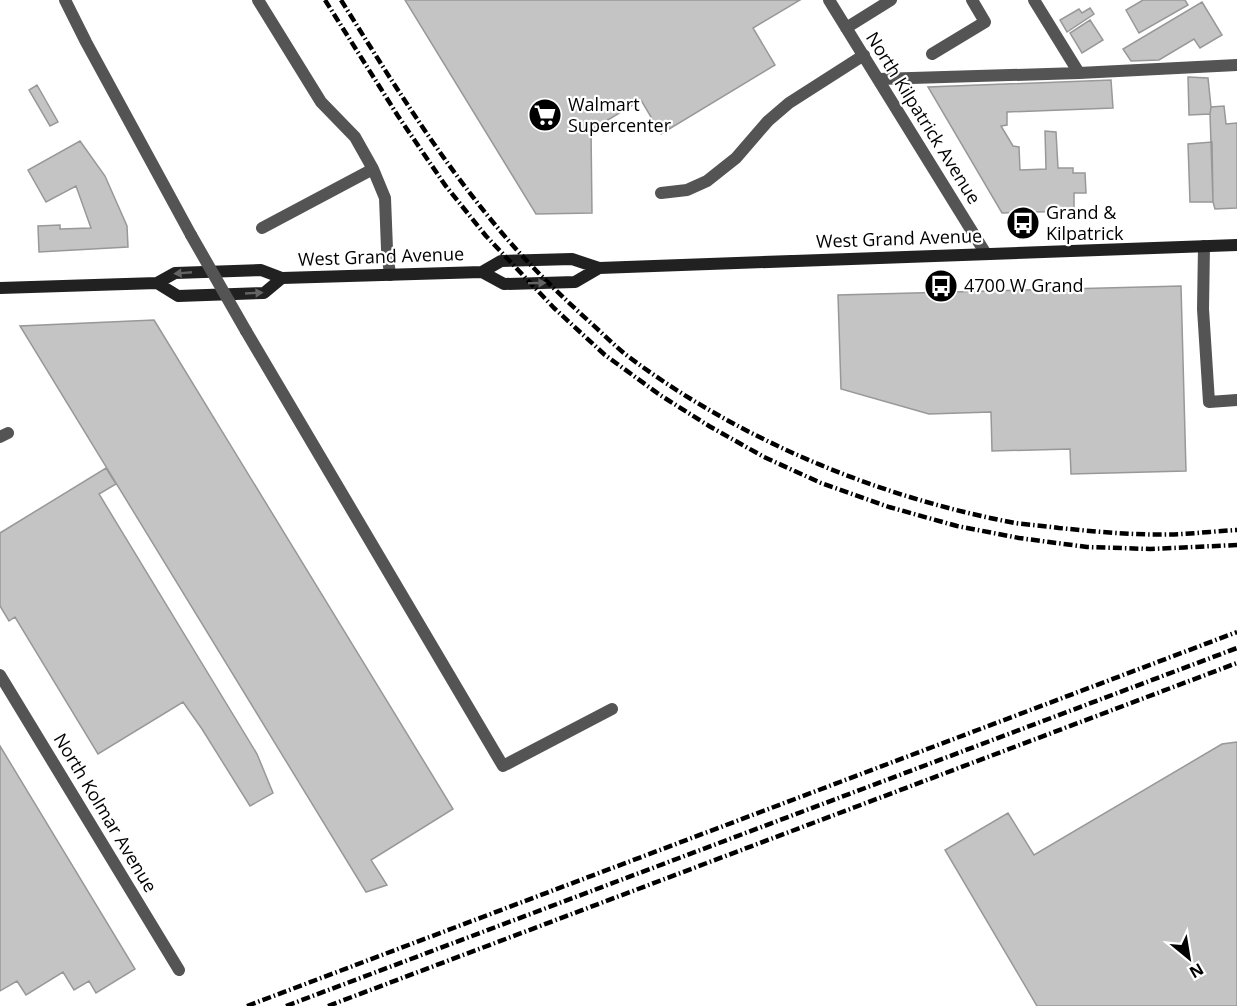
<svg xmlns="http://www.w3.org/2000/svg" width="1237" height="1006" viewBox="0 0 1237 1006" font-family="'Open Sans',sans-serif">
	<style>
		.building { fill: #c4c4c4; stroke: #989898; stroke-width: 1.5 }
		.lines { fill: none; stroke-linecap: round; stroke-linejoin: round }
		.service { stroke: #545454; stroke-width: 12 }
		.minor { stroke: #545454; stroke-width: 12 }
		.secondary { stroke: #212121; stroke-width: 12 }
		.rail { stroke: #000; stroke-width: 4.5; stroke-dasharray: 9 3 1.5 3; stroke-linecap: butt }
		.service-bridge { stroke: #545454; stroke-width: 12 }
		.oneway { fill: #646464 }
		.labels { text-anchor: middle; stroke-width: 4.5; stroke-linejoin: round; paint-order: stroke }
		.poi-label { font-size: 18px; fill: #000; stroke: #fff; text-anchor: start }
		.street-label { font-size: 18px; fill: #000; stroke: #fff }
	</style>
	<rect width="100%" height="100%" fill="#fff"/>
	<path class="building" d="M405,0H800L753,28L775,65L661,134L641,100L591,130L592,213L536,214Z
		M1143,0H1185L1188,5L1139,33L1126,10Z
		M1202,2L1222,35L1200,48L1194,39L1159,60L1131,61L1123,49Z
		M1090,8L1094,14L1067,32L1060,20L1079,9L1082,13Z
		M1090,20L1103,40L1082,53L1070,33Z
		M1188,77L1208,78L1211,107L1210,114L1189,115Z
		M1111,80L1113,108L1007,112V125L1001,126L1013,146L1019,147L1020,170L1046,169L1045,131L1056,132L1058,168H1073V173H1085L1086,193H1074V211L1002,213L928,87Z
		M37,85L58,122L50,126L29,90Z
		M1224,106L1226,124L1237,123V208L1215,209L1213,202L1210,114L1211,107Z
		M80,141L105,176L127,226L128,247L39,252L38,226L60,225V229L91,228L76,186L46,202L28,170Z
		M1212,142L1213,202H1190L1188,144Z
		M1181,286L1186,471L1071,474L1070,449L992,451L991,412L929,414L841,389L838,295Z
		M154,320L453,809L371,860L387,885L366,892L20,326Z
		M106,468L116,484L99,494L257,754L273,793L250,806L202,729L183,702L98,754L15,617L9,621L0,606V533Z
		M1237,742V1006H1037L945,850L1008,813L1034,855L1222,744Z
		M0,746L135,969L96,993L89,981L74,990L63,972L26,995L17,981L0,991Z"/>
	<g class="lines">
		<path class="service" d="M65,0L86,42L191,235
			M258,0L321,102L355,137L373,169
			M829,0L986,254
			M1034,0L1079,73
			M846,28L891,0
			M932,54L985,22L972,0
			M879,79L1079,73L1237,65
			M661,193L687,190L707,181L736,158L768,121L789,103L864,55
			M262,228L373,169L385,198L387,249L390,275
			M1204,246L1203,309L1209,402L1237,400
			M246,331L503,766L612,709
			M0,437L8,433"/>
		<path class="minor" d="M0,675L179,970"/>
		<path class="secondary" d="M482,272L504,284L575,282L599,268
			M157,283L178,296L264,293L282,278
			M0,288L157,283L175,273L261,270L282,278L482,272L501,261L572,259L599,268L1237,245"/>
		<path class="rail" d="M325,0L398,116L445,185L486,236L554,308L605,355L660,395L709,426L764,457L821,483L889,507L957,526L1019,538L1087,547L1150,549L1237,545
			M341,0C391,80 441,161 502,233C530,266 561,296 592,324C603,334 614,345 625,354C737,439 877,497 1015,523C1030,525 1045,526 1059,528C1100,532 1141,536 1182,534C1200,533 1219,531 1237,530
			M247,1006L1237,632
			M286,1006L1237,648
			M328,1006L1237,663"/>
		<path class="service-bridge" d="M191,235L246,331"/>
	</g>
	<defs><path id="oneway-solid" d="M-6-.8H1V-3.2L6.5 0L1 3.2V.8H-6Z" transform="scale(1.5)"/></defs>
	<g class="oneway">
		<use href="#oneway-solid" transform="translate(183 273) rotate(175)"/>
		<use href="#oneway-solid" transform="translate(537 283) rotate(-2)"/>
		<use href="#oneway-solid" transform="translate(254 293) rotate(-3)"/>
	</g>
	<defs>
		<symbol id="supermarket-disc" viewBox="-11 -11 22 22"><circle r="9.5" fill="#000" stroke="#fff"/><path d="M-6-5.5h2.5l.6 2H6L4.5 2H-2.5L-4.4-4H-6ZM-1.5 3.2a1.3 1.3 0 1 0 .1 0ZM3 3.2a1.3 1.3 0 1 0 .1 0Z" fill="#fff"/></symbol>
		<symbol id="bus-disc" viewBox="-11 -11 22 22"><circle r="9.5" fill="#000" stroke="#fff"/><path d="M-5-6H5V4H4V6H2V4H-2V6H-4V4H-5ZM-3.5-4V0h7V-4ZM-3.5 1.2v1.5H-2V1.2ZM2 1.2v1.5H3.5V1.2Z" fill="#fff"/></symbol>
	</defs>
	<g fill-rule="evenodd">
		<use href="#supermarket-disc" x="526" y="96" width="38" height="38"/>
		<use href="#bus-disc" x="1004" y="204" width="38" height="38"/>
		<use href="#bus-disc" x="922" y="267" width="38" height="38"/>
	</g>
	<g class="labels">
		<g class="poi-label">
			<text x="568" y="111">Walmart<tspan x="568" dy="21">Supercenter</tspan></text>
			<text x="1046" y="219">Grand &amp;<tspan x="1046" dy="21">Kilpatrick</tspan></text>
			<text x="964" y="292">4700 W Grand</text>
		</g>
		<g class="street-label">
			<text transform="translate(923 118) rotate(58)" y="6">North Kilpatrick Avenue</text>
			<text transform="translate(899 239) rotate(-2)" y="6">West Grand Avenue</text>
			<text transform="translate(381 257) rotate(-2)" y="6">West Grand Avenue</text>
			<text transform="translate(105 813) rotate(59)" y="6">North Kolmar Avenue</text>
		</g>
	</g>
	<g transform="translate(1189 958) rotate(150)" stroke="#ffffff" stroke-width="4.5" paint-order="stroke">
	<path d="M0-4.5L10 22L0 15L-10 22Z" fill="#000000"/>
	<text y="-9" font-size="16" font-weight="bold" text-anchor="middle" fill="#000000">N</text>
	</g>
</svg>
